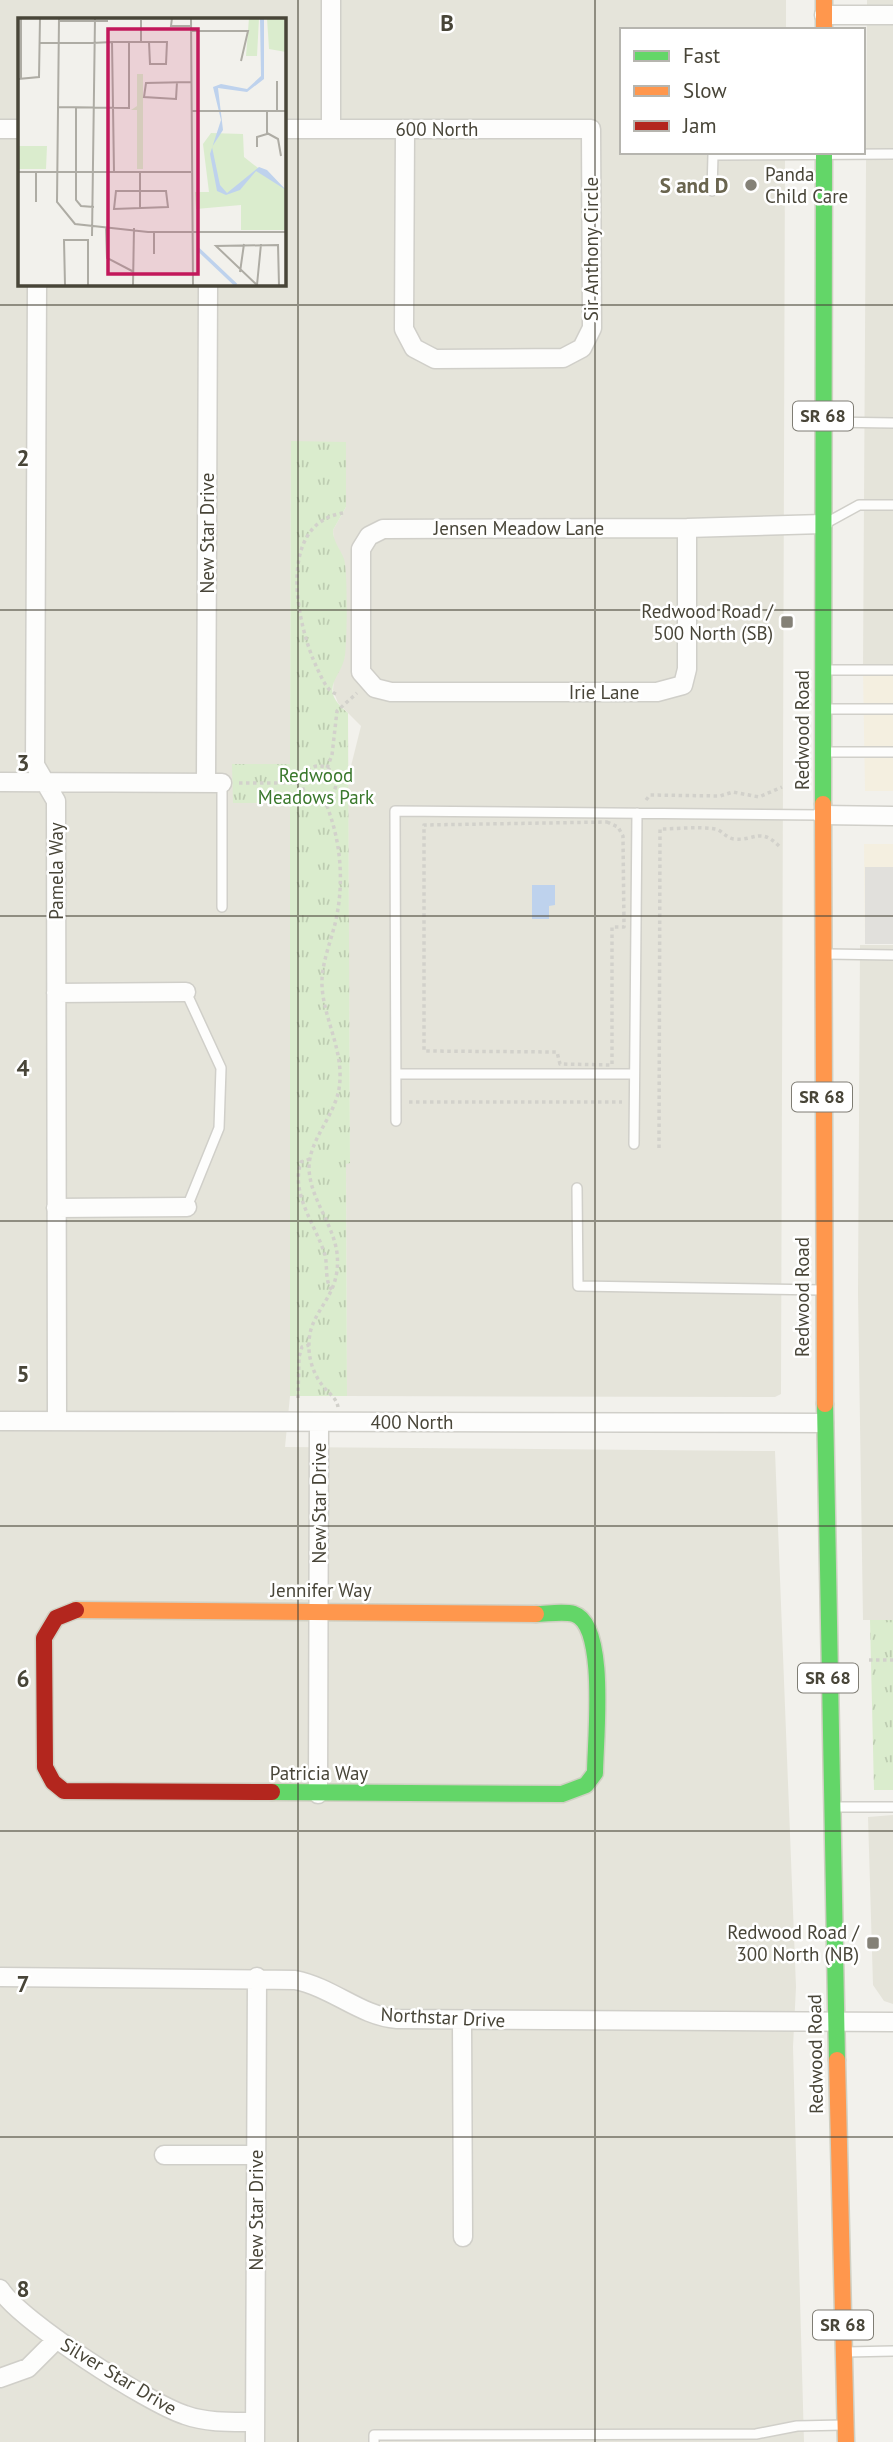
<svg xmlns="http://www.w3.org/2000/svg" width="893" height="2442" viewBox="0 0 893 2442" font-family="'PT Sans',sans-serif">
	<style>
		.residential { fill: #e5e4da; fill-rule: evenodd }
		.commercial { fill: #f4efe0 }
		.park { fill: url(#park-tufts) }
		.parking { fill: #e1e0dc }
		.water { fill: #bed2ed }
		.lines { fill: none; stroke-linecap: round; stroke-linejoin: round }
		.lane-casing { stroke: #d0cfc9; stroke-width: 12 }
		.street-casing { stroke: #d0cfc9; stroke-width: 21 }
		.fast-casing { stroke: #d0d0c3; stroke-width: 19 }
		.slow-casing { stroke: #d0d0c3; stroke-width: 19 }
		.jam-casing { stroke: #d0d0c3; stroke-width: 19 }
		.path { stroke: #d2d1cb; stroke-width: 3.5; stroke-dasharray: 3.5 3.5; stroke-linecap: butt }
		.lane { stroke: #fdfdfc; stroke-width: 9 }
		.street { stroke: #fdfdfc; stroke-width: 18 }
		.fast { stroke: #63d668; stroke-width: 16 }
		.slow { stroke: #ff974d; stroke-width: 16 }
		.jam { stroke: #b3261e; stroke-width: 16 }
		.grid { fill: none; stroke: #484538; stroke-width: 2; stroke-opacity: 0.55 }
		.poi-dot { fill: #848177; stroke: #fff; stroke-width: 2.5 }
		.labels { text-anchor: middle; stroke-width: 5; stroke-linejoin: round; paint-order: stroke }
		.shield { fill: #fff; stroke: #7f7d74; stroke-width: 2 }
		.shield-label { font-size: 18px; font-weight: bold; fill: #484538 }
		.street-label { font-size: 19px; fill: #484538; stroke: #fff }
		.poi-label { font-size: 19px; fill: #484538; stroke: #fff; text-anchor: end }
		.park-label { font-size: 19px; fill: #3a782c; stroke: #fff }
		.neighbourhood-label { font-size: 21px; font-weight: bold; fill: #6a654f; stroke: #fff }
		.inset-river { fill: none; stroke: #bed2ed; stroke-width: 3.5 }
		.inset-road { fill: none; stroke: #aeaca4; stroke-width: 2 }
		.view { fill: #c2185b; fill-opacity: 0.15; stroke: #c2185b; stroke-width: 3.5 }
		.inset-edge { fill: none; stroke: #484538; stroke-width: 3.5 }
		.grid-label { font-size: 23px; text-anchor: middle; font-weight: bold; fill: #484538; stroke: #fff; stroke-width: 5; stroke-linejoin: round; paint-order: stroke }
	</style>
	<defs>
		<pattern id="park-tufts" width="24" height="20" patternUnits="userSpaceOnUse" patternTransform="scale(1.75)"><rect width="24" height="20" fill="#daeccd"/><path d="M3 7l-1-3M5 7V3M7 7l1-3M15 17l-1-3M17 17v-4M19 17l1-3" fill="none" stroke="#bdccb1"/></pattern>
	</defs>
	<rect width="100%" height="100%" fill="#f2f1ec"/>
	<path class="residential" d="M0,0H786V30H622V152H785L781,1394L775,1397L347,1396L346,1163H350L348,778L361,726L338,703L333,690L334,677L345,656V565L334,542L333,530L346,507L345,442H291L290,764H233V802L290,803V1396L285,1447L775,1451L796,1987L793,2047L804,2442H0ZM19,19H284V284H19Z
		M867,0H893V670H863Z
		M860,945H893V1620H863L858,1293Z
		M893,1815V2004L884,2001L873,1985L868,1817Z"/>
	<path class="commercial" d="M863,670H893V791H865Z
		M864,844H893V944H865Z"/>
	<path class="park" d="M291,441L346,442V507L333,530C333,542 340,548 344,559C348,571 347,642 345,656C341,679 317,688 348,713L350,1163L346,1164L347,1396H290V803H233L232,764H290Z
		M870,1620H893V1790H874Z"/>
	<path class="parking" d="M865,867H893V944H865Z"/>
	<path class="water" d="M532,885H555V905L549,906V919H532Z"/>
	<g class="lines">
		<defs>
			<path id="lane" d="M712,191L713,155L893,154
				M828,422L893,423
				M828,522L859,505H893
				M828,670H893
				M828,709H893
				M828,752H893
				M222,783V907
				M827,954L893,955
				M186,992L221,1068L219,1128L187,1207
				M396,1074H634
				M396,1121L395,811L821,815
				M634,1144L637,813
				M577,1188L578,1286L821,1290
				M835,1807H893
				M846,2352L893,2351
				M374,2442V2435L756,2434L797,2426L844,2425"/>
			<path id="street" d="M824,15H893
				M0,129H19
				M284,129C386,129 489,129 591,129L592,328L582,348L563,358L435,359L414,348L404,329L405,129
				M331,129V0
				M37,284L35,765L56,801L57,1421
				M687,528V669L683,685L657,692H391L375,688L361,672V549L369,536L383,529L687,528L823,524
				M0,782L222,783
				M206,783L208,284
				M822,815L893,816
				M56,993L186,992
				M56,1208L187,1207
				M0,1421L824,1423
				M318,1794L319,1422
				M0,1977L295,1980C334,1988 360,2016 397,2019L893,2022
				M462,2020L463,2237
				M164,2155H256
				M0,2289C20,2321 148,2403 185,2415C207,2423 232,2422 255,2422
				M0,2378L28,2368L57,2339
				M255,2442L257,1977"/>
			<path id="fast" d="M823,804L824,152
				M825,1404L837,2060
				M272,1792L562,1794L586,1785L595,1773C595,1742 608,1625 574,1614C563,1611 547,1614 536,1614"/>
			<path id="slow" d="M824,0V30
				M823,804L825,1404
				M76,1610L536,1614
				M837,2060L846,2442"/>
			<path id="jam" d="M76,1610L56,1618L44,1638L45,1767L53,1782L64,1791L272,1792"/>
		</defs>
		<use href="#lane" class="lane-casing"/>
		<use href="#street" class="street-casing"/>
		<use href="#fast" class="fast-casing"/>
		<use href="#slow" class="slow-casing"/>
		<use href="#jam" class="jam-casing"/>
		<path class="path" d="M336,694C326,690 322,678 317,668C297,626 275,524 343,513
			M302 783a17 17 0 1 1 34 0a17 17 0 1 1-34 0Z
			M327,768L332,755L337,711L357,693
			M239,783H301
			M324,799C341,838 345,882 335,924C330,944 321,965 322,986C324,1021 345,1052 339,1089C334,1117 309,1140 309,1168C310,1199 333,1223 337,1253C342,1297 310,1309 309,1342C308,1357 313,1374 323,1386C329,1394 336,1397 338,1407
			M646,800L650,795L720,796L733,792L759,797L782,787
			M607,822L618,827L623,836L624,927H612V1065L560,1064L557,1052L424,1051V825Z
			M409,1102H622
			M659,1148L660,829C678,829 698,826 715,829C722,830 726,838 734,839C755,841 760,827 779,846
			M310,1159L301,1162C290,1194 316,1225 325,1255C328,1267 324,1282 333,1291
			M298,1398L299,1357L302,1347L309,1345
			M869,1660H893"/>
		<use href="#lane" class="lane"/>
		<use href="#street" class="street"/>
		<use href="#fast" class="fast"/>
		<use href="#slow" class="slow"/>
		<use href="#jam" class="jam"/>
	</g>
	<path class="grid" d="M298,0V2442M595,0V2442M0,305H893M0,610H893M0,916H893M0,1221H893M0,1526H893M0,1831H893M0,2137H893"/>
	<g class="poi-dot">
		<circle cx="751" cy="185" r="7"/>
		<rect x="780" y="615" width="14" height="14" rx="3.5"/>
		<rect x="866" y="1936" width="14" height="14" rx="3.5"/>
	</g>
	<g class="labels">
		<g class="shield">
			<rect x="793" y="401.5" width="60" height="29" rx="5"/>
			<rect x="792" y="1082.5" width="60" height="29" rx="5"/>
			<rect x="798" y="1663.5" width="60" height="29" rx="5"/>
			<rect x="813" y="2310.5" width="60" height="29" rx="5"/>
		</g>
		<g class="shield-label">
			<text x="823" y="422">SR 68</text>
			<text x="822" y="1103">SR 68</text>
			<text x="828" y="1684">SR 68</text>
			<text x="843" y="2331">SR 68</text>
		</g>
		<g class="street-label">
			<text x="437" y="136">600 North</text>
			<text transform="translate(591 249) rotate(-90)" y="7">Sir Anthony Circle</text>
			<text x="519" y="535">Jensen Meadow Lane</text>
			<text transform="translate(207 533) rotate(-90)" y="7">New Star Drive</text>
			<text x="604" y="699">Irie Lane</text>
			<text transform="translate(802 730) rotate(-90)" y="7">Redwood Road</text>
			<text transform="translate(56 871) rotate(-90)" y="7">Pamela Way</text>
			<text transform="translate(802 1297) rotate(-90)" y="7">Redwood Road</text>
			<text x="412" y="1429">400 North</text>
			<text transform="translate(319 1503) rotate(-90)" y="7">New Star Drive</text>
			<text x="321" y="1597">Jennifer Way</text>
			<text x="319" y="1780">Patricia Way</text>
			<text transform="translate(443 2017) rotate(3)" y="7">Northstar Drive</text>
			<text transform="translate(815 2054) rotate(-91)" y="7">Redwood Road</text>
			<text transform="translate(256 2210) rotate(-90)" y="7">New Star Drive</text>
			<text transform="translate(119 2376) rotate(31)" y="7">Silver Star Drive</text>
		</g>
		<g class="poi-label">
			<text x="765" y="181" text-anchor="start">Panda<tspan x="765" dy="22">Child Care</tspan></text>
			<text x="773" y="618">Redwood Road /<tspan x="773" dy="22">500 North (SB)</tspan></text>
			<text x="859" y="1939">Redwood Road /<tspan x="859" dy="22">300 North (NB)</tspan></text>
		</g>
		<g class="park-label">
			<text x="316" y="782">Redwood<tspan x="316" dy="22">Meadows Park</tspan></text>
		</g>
		<g class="neighbourhood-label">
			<text x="694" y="193">S and D</text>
		</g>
	</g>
	<g transform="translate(18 18)">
		<rect width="268" height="268" fill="#f2f1ec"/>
		<path d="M249,0H268V34L251,31Z" fill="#daeccd"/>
		<path d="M231,0H241L239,38H228ZM119,56H125V151H119V92H113L119,88ZM193,115L225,116L226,139L268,172V212H223V187L178,191L177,174H191L185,126ZM1,128H29L28,151H1Z" fill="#daeccd"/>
		<path d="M242,0H246V61L229,74L200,70L205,112L194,129L202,167L209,175L241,149L249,152L268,172L238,153L222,172L208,177L199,173L192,136L203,102L195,69L203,66L229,71L243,58Z" fill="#bed2ed"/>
		<path class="inset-river" d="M180,231L218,267"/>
		<path class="inset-road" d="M41,0L39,184L57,206L130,214H268M111,0H136M154,0L153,8H173M173,0L175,267M41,3H90M173,13H230L223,43M94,24L96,154M123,24V2M22,25H74L94,24H149L148,46H132L131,24M0,61L21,59L22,0M3,61V0M259,63V93M159,64L158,81L126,79L128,65L173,64M40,89L112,90M58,89V182L63,188L76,189M111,90V24M174,93H268M249,115L260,121L263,138M239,129V119L249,116V93M0,154H173M98,173H148L150,189L96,191ZM18,184V154M122,191V154M88,210L89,240L116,254M136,214V236M74,218L77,0M222,254L226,226M47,267L46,222H70V267M115,267L116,210M239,267L198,228L260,227L261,267M239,267L243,226"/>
		<path class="view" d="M90,11H180V256H90Z"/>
		<rect width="268" height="268" class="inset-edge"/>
	</g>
	<g class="grid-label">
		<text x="447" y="31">B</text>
		<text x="23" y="466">2</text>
		<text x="23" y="771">3</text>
		<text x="23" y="1076">4</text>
		<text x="23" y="1382">5</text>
		<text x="23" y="1687">6</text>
		<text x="23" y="1992">7</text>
		<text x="23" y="2297">8</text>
	</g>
	<rect x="620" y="28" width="245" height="126" fill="#ffffff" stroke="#b6b5af" stroke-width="2"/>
	<rect x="634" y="51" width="35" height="10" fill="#63d668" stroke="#b6b5af" stroke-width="2"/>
	<text x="683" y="63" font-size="21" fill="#484538">Fast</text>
	<rect x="634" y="86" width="35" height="10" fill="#ff974d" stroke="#b6b5af" stroke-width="2"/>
	<text x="683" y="98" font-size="21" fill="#484538">Slow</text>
	<rect x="634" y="121" width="35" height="10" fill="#b3261e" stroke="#b6b5af" stroke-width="2"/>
	<text x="683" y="133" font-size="21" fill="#484538">Jam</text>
</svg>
